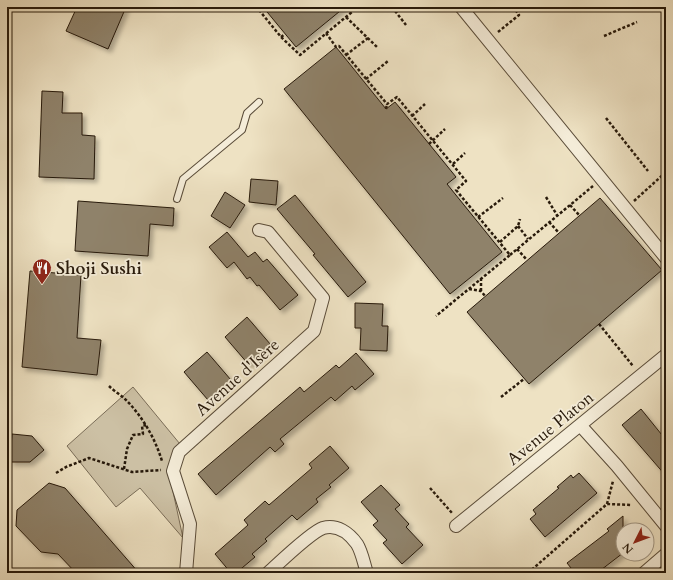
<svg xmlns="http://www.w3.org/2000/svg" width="673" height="580" viewBox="0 0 673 580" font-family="Cardo,serif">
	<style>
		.green { fill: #ccc0a4; stroke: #7a6d58 }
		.building { fill: #8f826b; stroke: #281a0b; filter: url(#shadow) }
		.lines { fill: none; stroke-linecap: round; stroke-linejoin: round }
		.lane-casing { stroke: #5a4c39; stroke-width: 8 }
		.street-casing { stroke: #5a4c39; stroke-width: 14 }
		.path { stroke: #281a0b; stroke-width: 2.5; stroke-dasharray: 3 2; stroke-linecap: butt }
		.lane { stroke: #f4ecd8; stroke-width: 6 }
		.street { stroke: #f4ecd8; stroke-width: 12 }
		.labels { text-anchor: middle; stroke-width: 3.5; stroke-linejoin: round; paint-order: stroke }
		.poi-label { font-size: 17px; font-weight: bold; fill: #281a0b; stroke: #f4ecd8; text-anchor: start }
		.street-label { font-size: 17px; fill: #281a0b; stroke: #f4ecd8 }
	</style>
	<defs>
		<filter id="shadow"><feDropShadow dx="3.5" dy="3.5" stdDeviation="2" flood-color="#0004"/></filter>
	</defs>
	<rect width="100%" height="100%" fill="#eee2c3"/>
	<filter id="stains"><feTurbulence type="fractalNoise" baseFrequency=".005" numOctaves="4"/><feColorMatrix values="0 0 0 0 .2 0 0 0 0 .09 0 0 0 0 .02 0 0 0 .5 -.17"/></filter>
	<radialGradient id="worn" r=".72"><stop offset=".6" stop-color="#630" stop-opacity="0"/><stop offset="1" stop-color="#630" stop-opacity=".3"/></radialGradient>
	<path class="green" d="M133,387L180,444L169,473L183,538L140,488L116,507L67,446Z"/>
	<path class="building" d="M77,7H126L108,49L66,31Z
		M263,7H345L296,47Z
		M336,47L386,109L395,102L456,177L447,184L502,252L450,294L284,89Z
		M42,91L63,92L62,113H82V135L95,136L94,179L39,177Z
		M251,179L278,181L276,205L249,202Z
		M225,192L245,205L230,228L211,216Z
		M295,195L366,282L348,297L313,255L315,254L277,209Z
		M600,198L662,270L529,384L467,312Z
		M78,201L174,208L173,226L150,224L148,256L75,251Z
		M227,232L248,257L255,252L263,262L267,259L298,295L280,310L259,285L257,286L250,277L247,279L234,262L227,268L209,247Z
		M30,271L81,275L77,338L101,340L97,375L22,367Z
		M355,303L383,304L382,326H388L387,351L360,350L361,328H355Z
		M247,317L271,345L249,365L225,337Z
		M207,352L231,380L208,400L184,372Z
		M356,353L374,374L355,390L352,386L335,401L331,397L280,439L284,444L275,452L270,447L216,495L198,474L300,387L304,392L336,365L339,368Z
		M641,409L666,440V476L622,425Z
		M12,434L32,436L44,450L30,462H10Z
		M330,446L349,468L329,485L331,487L316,499L318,502L297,520L292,515L265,539L267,541L252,554L255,557L236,573H231L215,554L248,525L244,520L265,501L269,505L291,486L312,468L309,464Z
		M579,473L597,493L545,537L530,519L536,514L533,510L559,488L557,487L571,475L573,478Z
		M49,483L65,488L139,573H76L58,554L41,552L16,526L17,510Z
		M381,485L400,505L395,509L409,524L406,527L423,545L402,564L383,543L387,540L373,525L378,521L361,502Z
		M623,516V553L597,573H575L567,563L609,531L607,529Z"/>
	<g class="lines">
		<defs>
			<path id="lane" d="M177,199L183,179L242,130L247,113L259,102"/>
			<path id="street" d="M461,7L666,258
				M580,425L617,466L666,526
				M456,526L666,355
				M186,573L190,524L173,471L179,452L314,331L323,298L268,232L259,230
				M268,573C279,563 311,532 323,528C337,524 349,533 357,544C362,552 364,564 367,573
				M644,573L666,554"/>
		</defs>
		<use href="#lane" class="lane-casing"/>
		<use href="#street" class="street-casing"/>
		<path class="path" d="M392,7L406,25
			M259,10L281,37L300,55L358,7
			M346,17L378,48
			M498,32L519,15L514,8
			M326,33L336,47L339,46L387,104L397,97L466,181L456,190L510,255L436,316
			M604,36L637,22
			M281,37L285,34
			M346,55L368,38
			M366,79L388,61
			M386,109L387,104
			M412,116L425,104
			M606,118L648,171
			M429,144L445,129
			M453,164L465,153
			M546,197L557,215
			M634,201L666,172
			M570,205L579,215
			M478,217L503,198
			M549,222L559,233
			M518,226L528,239
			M500,242L518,226L520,219
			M517,249L527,260
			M510,255L593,186
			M469,289L481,291L485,296
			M481,291V279
			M599,324L633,366
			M109,386C114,391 121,395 126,400C142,416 155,438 162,461
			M501,397L524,379
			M7,449H11
			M124,469L127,449L133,435L143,434L142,426L146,425
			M56,473L66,467L89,458L132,472L161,470
			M430,488L452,513
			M607,504L613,481
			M514,572L515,573
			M528,573L607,504L632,505"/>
		<use href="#lane" class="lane"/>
		<use href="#street" class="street"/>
	</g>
	<defs>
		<symbol id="restaurant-pin" viewBox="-11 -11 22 30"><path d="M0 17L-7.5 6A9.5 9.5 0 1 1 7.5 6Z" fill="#8f2418" stroke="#f4ecd8"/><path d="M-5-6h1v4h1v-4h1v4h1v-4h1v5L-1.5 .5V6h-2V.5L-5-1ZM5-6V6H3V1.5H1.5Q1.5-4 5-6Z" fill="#fff"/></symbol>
	</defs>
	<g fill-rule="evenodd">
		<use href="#restaurant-pin" x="31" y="257" width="22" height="30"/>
	</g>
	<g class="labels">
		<g class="poi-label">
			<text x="56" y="274">Shoji Sushi</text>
		</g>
		<g class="street-label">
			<text transform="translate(237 377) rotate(-42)" y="6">Avenue d'Isère</text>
			<text transform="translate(550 428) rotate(-39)" y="6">Avenue Platon</text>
		</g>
	</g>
	<rect width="673" height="580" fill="none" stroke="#eee2c3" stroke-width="24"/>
	<rect x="8" y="8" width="657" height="564" fill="none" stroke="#281a0b" stroke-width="2"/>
	<rect x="12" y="12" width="649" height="556" fill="none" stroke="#281a0b"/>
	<g transform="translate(635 542) rotate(228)"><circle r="19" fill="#f4ecd8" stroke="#a29886"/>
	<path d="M0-3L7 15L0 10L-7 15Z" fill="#8f2418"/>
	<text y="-6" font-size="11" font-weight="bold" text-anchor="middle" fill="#281a0b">N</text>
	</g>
	<rect width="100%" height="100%" filter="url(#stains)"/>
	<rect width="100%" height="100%" fill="url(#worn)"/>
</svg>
